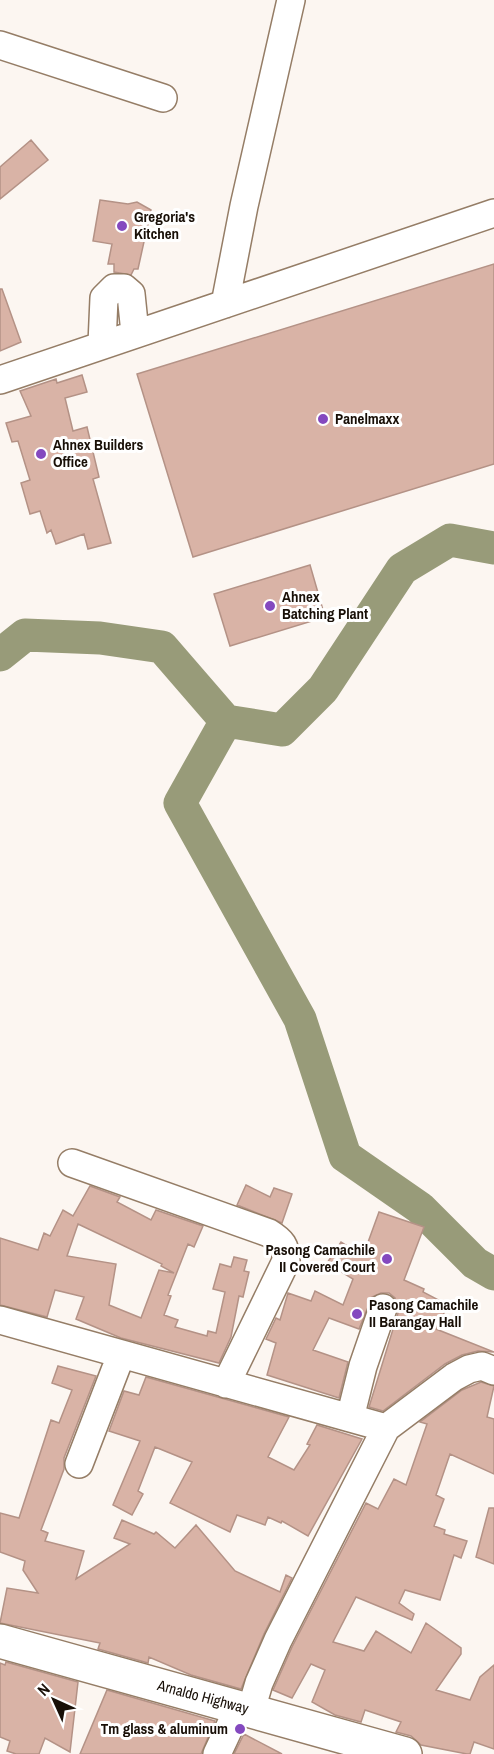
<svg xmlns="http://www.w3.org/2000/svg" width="494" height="1754" viewBox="0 0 494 1754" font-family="'Archivo Narrow',sans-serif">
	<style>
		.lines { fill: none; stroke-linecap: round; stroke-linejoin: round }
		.river { stroke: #989b79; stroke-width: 33 }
		.building { fill: #d9b3a6; stroke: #b49286; stroke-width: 1.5; fill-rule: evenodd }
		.minor-casing { stroke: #957d66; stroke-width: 30 }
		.major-casing { stroke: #957d66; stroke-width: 36 }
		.minor { stroke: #fff; stroke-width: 27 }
		.major { stroke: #fff; stroke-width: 33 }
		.poi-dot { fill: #8449bf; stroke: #fff; stroke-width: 2 }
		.labels { text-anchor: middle; stroke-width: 6; stroke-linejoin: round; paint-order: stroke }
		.poi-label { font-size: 15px; font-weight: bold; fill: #180f07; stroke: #fff; text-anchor: start }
		.street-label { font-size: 15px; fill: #180f07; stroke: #fff }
	</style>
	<rect width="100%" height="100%" fill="#fcf6f1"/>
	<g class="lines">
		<path class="river" d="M0,655L25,635L100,638L162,647L226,721L282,730L323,689L402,569L450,540L494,548
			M226,721L180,803L300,1019L345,1156L420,1208L475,1263L494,1274"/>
	</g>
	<path class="building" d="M31,140L48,160L0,199V167Z
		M100,200L128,204L137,202L151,210L138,269H134L131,275L114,272V264H108L112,244L93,241Z
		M494,264V464L193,557L137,374Z
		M0,289H2L21,342L0,351Z
		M82,375L87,392L65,398L73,431L87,427L99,477L93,479L111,543L88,549L84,534L56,544L51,530L47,533L40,511L30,514L21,483L30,480L18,441L12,442L6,423L31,416L20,391L56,379L57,383Z
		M310,565L325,617L230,646L214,594Z
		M246,1185L270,1197L274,1188L292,1194L282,1223L237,1205Z
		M90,1186L120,1197L117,1202L151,1220L156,1210L203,1226L194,1247L188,1244L168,1295L171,1296L164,1315L178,1320L175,1327L207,1336L208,1331L216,1333L225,1292L213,1289L220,1264L231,1267L234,1257L247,1260L244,1271L249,1272L243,1297L239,1296L231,1337L219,1363L121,1338L76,1319L84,1297L55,1290L47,1317L0,1305V1238L38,1250L44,1233L50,1236L63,1210L73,1216ZM78,1224L162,1264L161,1266L174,1273L159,1270L141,1318L109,1305L116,1264L67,1256Z
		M379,1212L424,1227L404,1280L424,1289L423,1292L448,1305L436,1329L494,1352L478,1351L462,1355L445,1364L383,1411L369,1407L398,1313L395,1298L389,1293H381L372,1297L359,1329L329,1318L313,1350L348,1362L339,1398L267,1375L276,1343L266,1339L276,1318L280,1320L288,1293L311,1301L315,1291L343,1305L353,1279L327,1263L341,1242L363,1256Z
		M58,1366L96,1376L64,1458V1469L41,1530L48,1533L45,1541L84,1551L76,1579L130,1544L114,1538L122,1520L154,1534L156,1532L175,1548L196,1525L235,1571L280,1592L286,1575L292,1578L264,1634L241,1689L191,1675L149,1657L148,1663L98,1649L100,1643L0,1623L7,1588L38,1593L23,1570L25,1561L0,1552V1513L19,1518L51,1420L59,1423L72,1390L52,1383Z
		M146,1377L289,1417L268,1457L294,1470L310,1445L307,1444L317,1425L362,1439L308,1536L282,1521L281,1523L268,1517L265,1525L237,1515L230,1532L170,1503L192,1462L155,1447L138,1491L143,1494L132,1515L113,1505L140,1441L109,1431L124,1391L139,1395Z
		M481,1382L494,1386L487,1417L494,1419V1474L450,1454L436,1495L444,1499L434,1526L445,1530L444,1534L467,1541L461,1558L454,1555L440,1600L405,1590L399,1603L414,1614L412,1620L356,1597L333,1642L364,1651L376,1631L411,1653L426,1623L461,1648V1654L436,1690L470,1700L480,1677L494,1665V1749L474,1742L470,1754H467L421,1745L411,1736L396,1732L401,1722L365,1710L361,1722L335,1715L312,1702L325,1670L311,1664L292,1698L273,1690L292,1647L366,1503L378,1509L394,1479L406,1485L427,1424L420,1422L462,1390Z
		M489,1508H494V1564L476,1557Z
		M6,1662L78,1682L70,1752L45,1738L39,1754H16L7,1751L10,1741L0,1737V1663L5,1665Z
		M107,1690L215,1721L201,1754H80Z
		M244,1734L282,1754H234Z"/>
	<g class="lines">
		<defs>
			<path id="minor" d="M0,45L163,98
				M225,304L244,206L291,0
				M102,344L104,298L114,288H124L131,294L135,333
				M0,380L494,213
				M72,1163L269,1233C282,1241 286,1246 286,1261L226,1384
				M0,1320L386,1428
				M350,1418L363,1366L383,1308
				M79,1464L121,1355
				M251,1710L259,1683L278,1640L386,1428L454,1377L469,1369L482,1366L494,1371
				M217,1754L239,1707"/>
			<path id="major" d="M0,1641L405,1754"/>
		</defs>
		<use href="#minor" class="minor-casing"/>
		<use href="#major" class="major-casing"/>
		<use href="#minor" class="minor"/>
		<use href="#major" class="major"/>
	</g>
	<g class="poi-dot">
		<circle cx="122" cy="226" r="6"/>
		<circle cx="323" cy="419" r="6"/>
		<circle cx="41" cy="454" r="6"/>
		<circle cx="270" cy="606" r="6"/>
		<circle cx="387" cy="1259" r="6"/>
		<circle cx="357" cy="1314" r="6"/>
		<circle cx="240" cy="1729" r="6"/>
	</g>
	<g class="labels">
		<g class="poi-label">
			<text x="134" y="222">Gregoria's<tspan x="134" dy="17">Kitchen</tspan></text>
			<text x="335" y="424">Panelmaxx</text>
			<text x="53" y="450">Ahnex Builders<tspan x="53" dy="17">Office</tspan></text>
			<text x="282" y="602">Ahnex<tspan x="282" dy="17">Batching Plant</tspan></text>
			<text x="375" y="1255" text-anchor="end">Pasong Camachile<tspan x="375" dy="17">II Covered Court</tspan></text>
			<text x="369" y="1310">Pasong Camachile<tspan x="369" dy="17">II Barangay Hall</tspan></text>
			<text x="228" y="1734" text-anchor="end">Tm glass &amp; aluminum</text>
		</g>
		<g class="street-label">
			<text transform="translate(203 1697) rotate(15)" y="5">Arnaldo Highway</text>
		</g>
	</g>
	<g transform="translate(54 1700) rotate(315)" stroke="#ffffff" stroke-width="4.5" paint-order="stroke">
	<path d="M0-4.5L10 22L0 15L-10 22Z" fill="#180f07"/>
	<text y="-9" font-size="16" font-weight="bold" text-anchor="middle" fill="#180f07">N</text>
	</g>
</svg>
